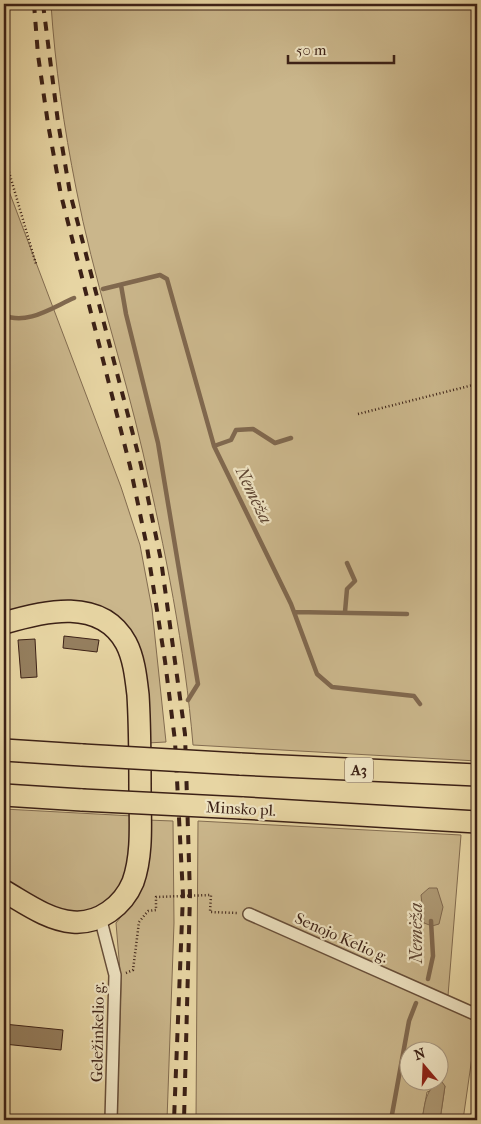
<svg xmlns="http://www.w3.org/2000/svg" width="481" height="1124" viewBox="0 0 481 1124" font-family="'IM FELL French Canon',serif">
	<style>
		.green { fill: #cab68b; stroke: #836c50; fill-rule: evenodd }
		.water { fill: #ad9873; stroke: #80684e }
		.lines { fill: none; stroke-linecap: round; stroke-linejoin: round }
		.stream { stroke: #80684e; stroke-width: 4.5 }
		.building { fill: #957f5f; stroke: #3c2116 }
		.street-casing { stroke: #674e39; stroke-width: 14 }
		.highway-casing { stroke: #3c2116; stroke-width: 24 }
		.path { stroke: #3c2116; stroke-width: 2.5; stroke-dasharray: 1 2.5; stroke-linecap: butt }
		.street { stroke: #efe4c3; stroke-width: 11 }
		.highway { stroke: #e7d5a3; stroke-width: 21 }
		.rail { stroke: #3c2116; stroke-width: 4; stroke-dasharray: 9 9; stroke-linecap: butt }
		.highway-bridge-casing { stroke: #3c2116; stroke-width: 24; stroke-linecap: butt }
		.highway-bridge { stroke: #e7d5a3; stroke-width: 21 }
		.labels { text-anchor: middle; stroke-width: 4.5; stroke-linejoin: round; paint-order: stroke }
		.shield { fill: #efe4c3; stroke: #725c4a; stroke-width: 1 }
		.shield-label { font-size: 15px; font-weight: bold; fill: #3c2116 }
		.street-label { font-size: 16px; fill: #3c2116; stroke: #efe4c3 }
		.water-label { font-size: 18px; font-style: italic; fill: #5e4532; stroke: #efe4c3 }
	</style>
	<rect width="100%" height="100%" fill="#e7d5a3"/>
	<filter id="stains"><feTurbulence type="fractalNoise" baseFrequency=".004" numOctaves="4"/><feColorMatrix values="0 0 0 0 .2 0 0 0 0 .09 0 0 0 0 .02 0 0 0 .5 -.17"/></filter>
	<radialGradient id="worn" r=".72"><stop offset=".6" stop-color="#630" stop-opacity="0"/><stop offset="1" stop-color="#630" stop-opacity=".3"/></radialGradient>
	<path class="green" d="M51,4H477V761L193,745C185,648 165,549 143,453C123,365 93,277 76,188C64,128 55,65 51,4Z
		M4,178L121,487L140,545L152,609L166,742L147,743L145,678L93,605C58,597 38,602 4,612Z
		M4,809L133,816C132,829 134,845 131,858C122,896 95,923 54,908C37,902 20,889 4,881Z
		M147,820L173,821L174,923L167,1120H117L121,983L116,923L131,904Z
		M198,821L461,835L447,1008L477,1022L463,1120H440L445,1086L427,1092L422,1120H196ZM408,1052H438V1082H408Z"/>
	<path class="water" d="M429,888H437L443,907L439,924L432,926L424,923L421,895Z
		M442,1082L445,1086L440,1120H422C425,1104 425,1087 442,1082Z"/>
	<g class="lines">
		<path class="stream" d="M121,285L126,314L158,443L198,684L188,700
			M103,289L160,275L167,279L214,446L291,604L317,674L332,687L414,696L420,704
			M4,315C26,326 53,307 74,298
			M214,446L231,440L236,430L253,429L275,443L291,438
			M295,612L407,614
			M345,612L347,589L355,581L347,563
			M428,979L433,956L431,921
			M391,1120L409,1021L416,1003"/>
	</g>
	<path class="building" d="M64,636L99,640L97,652L63,648Z
		M35,639L37,677L21,678L18,640Z
		M4,1024L63,1030L61,1050L4,1044Z"/>
	<g class="lines">
		<defs>
			<path id="street" d="M249,914L477,1015
				M100,917L115,975L111,1120"/>
			<path id="highway" d="M4,623C44,611 101,597 126,643C134,658 136,678 138,695C140,727 140,759 140,791C140,820 143,854 133,882C123,906 99,924 73,922C48,920 25,903 4,891
				M4,750L82,755
				M240,764L477,775
				M4,795L82,800
				M242,808L477,822"/>
		</defs>
		<use href="#street" class="street-casing"/>
		<use href="#highway" class="highway-casing"/>
		<path class="path" d="M4,155L36,264
			M358,414L477,384
			M126,973L133,970L139,922L148,911L156,910V897L211,895L210,912L238,913"/>
		<use href="#street" class="street"/>
		<use href="#highway" class="highway"/>
		<path class="rail" d="M34,4L38,55L48,124L61,195L130,466L147,547L165,661L175,741L183,895L174,1120
			M43,4L58,122L70,193L141,465L161,560L185,734L190,895L184,1120"/>
		<defs>
			<path id="highway-bridge" d="M82,755L240,764
				M82,800L242,808"/>
		</defs>
		<use href="#highway-bridge" class="highway-bridge-casing"/>
		<use href="#highway-bridge" class="highway-bridge"/>
	</g>
	<g class="labels">
		<rect class="shield" x="345" y="757.5" width="28" height="25" rx="4"/>
		<g class="shield-label">
			<text x="359" y="775">A3</text>
		</g>
		<g class="street-label">
			<text transform="translate(241 808) rotate(3)" y="6">Minsko pl.</text>
			<text transform="translate(342 937) rotate(24)" y="6">Senojo Kelio g.</text>
			<text transform="translate(97 1032) rotate(-89)" y="6">Geležinkelio g.</text>
		</g>
		<g class="water-label">
			<text transform="translate(254 495) rotate(64)" y="6">Nemėža</text>
			<text transform="translate(416 933) rotate(-90)" y="6">Nemėža</text>
		</g>
	</g>
	<rect width="481" height="1124" fill="none" stroke="#e7d5a3" stroke-width="20"/>
	<rect x="5" y="5" width="471" height="1114" fill="none" stroke="#3c2116" stroke-width="2.5"/>
	<rect x="10" y="10" width="461" height="1104" fill="none" stroke="#3c2116"/>
	<g transform="translate(424 1066) rotate(341)"><circle r="24" fill="#efe4c3" stroke="#a7967e"/>
	<path d="M0-4L9 19L0 12L-9 19Z" fill="#8f2418"/>
	<text y="-8" font-size="14" font-weight="bold" text-anchor="middle" fill="#3c2116">N</text>
	</g>
	<path d="M288 55v8h106v-8" fill="none" stroke="#3c2116" stroke-width="2.5"/>
	<text x="296" y="55" font-size="15" fill="#3c2116" stroke="#efe4c3" stroke-width="4" paint-order="stroke">50 m</text>
	<rect width="100%" height="100%" filter="url(#stains)"/>
	<rect width="100%" height="100%" fill="url(#worn)"/>
</svg>
